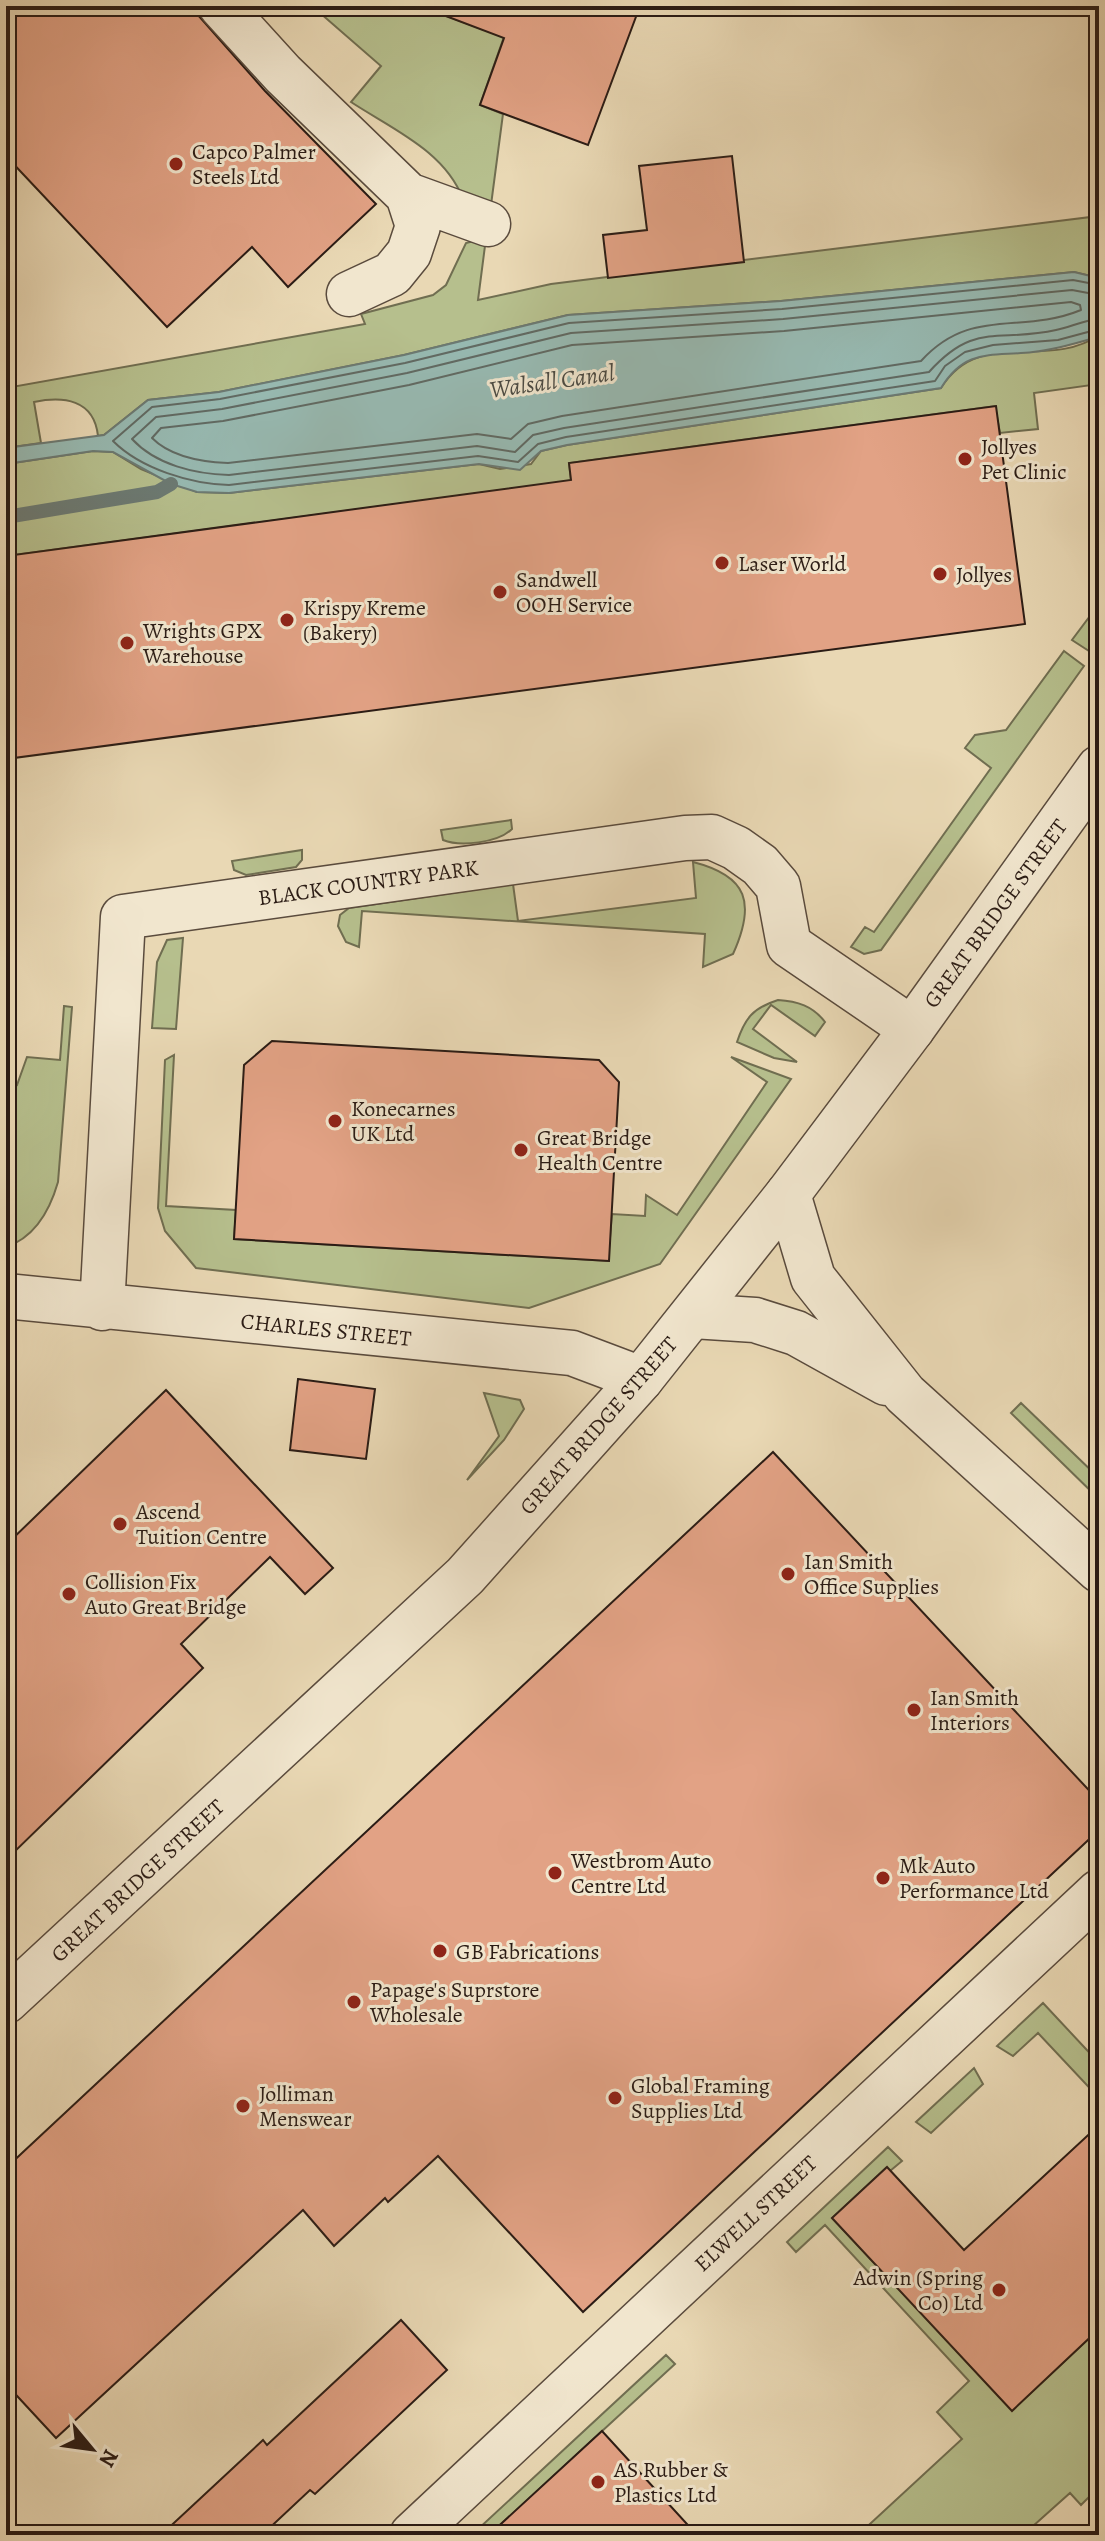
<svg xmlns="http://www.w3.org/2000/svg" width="1105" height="2541" viewBox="0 0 1105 2541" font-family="Alegreya,serif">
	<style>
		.green { fill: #b6bf8d; stroke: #706e51; stroke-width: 2 }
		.water { fill: #97b9b1; stroke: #6c7a73; stroke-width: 2 }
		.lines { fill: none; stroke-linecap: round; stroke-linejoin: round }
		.shore { stroke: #616a63; stroke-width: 2 }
		.stream { stroke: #6c7a73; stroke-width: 14 }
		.building { fill: #e2a285; stroke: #2b1c15; stroke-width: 2 }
		.minor-casing { stroke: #5a4b3d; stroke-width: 47 }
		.tertiary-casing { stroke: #5a4b3d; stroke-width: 47 }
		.minor { stroke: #f1e6ce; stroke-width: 44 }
		.tertiary { stroke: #f1e6ce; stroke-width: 44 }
		.poi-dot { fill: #8f2418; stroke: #f1e6ce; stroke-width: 3 }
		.labels { text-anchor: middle; stroke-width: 6; stroke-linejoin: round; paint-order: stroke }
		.poi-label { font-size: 22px; fill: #2b1c15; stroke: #f1e6ce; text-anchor: start }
		.street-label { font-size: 22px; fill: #2b1c15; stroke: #f1e6ce }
		.water-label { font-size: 24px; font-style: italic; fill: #4b4b44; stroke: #f1e6ce }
	</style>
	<rect width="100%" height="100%" fill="#e9d8b4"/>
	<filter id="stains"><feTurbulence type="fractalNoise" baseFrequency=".0025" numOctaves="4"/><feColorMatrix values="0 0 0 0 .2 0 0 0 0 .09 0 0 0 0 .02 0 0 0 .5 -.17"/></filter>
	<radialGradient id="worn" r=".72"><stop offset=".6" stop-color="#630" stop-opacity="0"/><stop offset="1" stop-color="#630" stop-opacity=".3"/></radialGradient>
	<path class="green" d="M312,6H420L484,30L506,31L480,105L503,114L491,205L463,199C445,151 392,129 351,102L381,66Z
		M1099,216V278L1074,272L781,301L568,315L404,355L219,392L148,400L104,435L98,436C94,399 63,396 34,402L41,443L6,448V388L365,324L361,314L433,295L446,285L466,243L486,238L478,300L551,284Z
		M1099,335V384L1034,393L1038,429L1000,433L995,406L569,463L571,481L6,556V464L93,451L113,452L141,469L197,492L229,493L479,464L500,469L531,464L541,451L567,445L941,388C979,326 1048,371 1099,335Z
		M1099,604V644L1092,653L1072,640Z
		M1064,651L1084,666L881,950L864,954L851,947L865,927L874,932L991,768L965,748L975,735L1006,730Z
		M511,820L512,829C498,843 460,847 443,840L441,830Z
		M302,850V860L296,867L246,875L234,870L232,861Z
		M693,862C748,876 756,903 733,954L703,967L705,934L362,911L359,947L346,942L338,926L340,915L349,908L513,884L518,921L696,898Z
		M183,938L176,1029L152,1028L157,962L167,940Z
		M778,1000C797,1001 813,1006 825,1022L815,1036L771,1005L753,1029L797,1062L774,1058L737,1042C745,1018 753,1008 778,1000Z
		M64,1006L72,1007L58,1182C50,1210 36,1237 6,1247V1082L17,1085L27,1057L60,1060Z
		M174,1055L166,1206L236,1210L234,1239L608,1261L612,1214L645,1216L646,1195L677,1215L767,1082L731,1057L791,1079L660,1264L529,1308L196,1268L165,1231L158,1208L165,1060Z
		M484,1393L520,1400L524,1409L504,1440L467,1480L499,1436Z
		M1021,1403L1099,1478V1499L1011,1413Z
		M1043,2003L1099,2063V2098L1038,2033L1013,2056L997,2046Z
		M974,2068L983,2084L931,2133L916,2122Z
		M888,2147L902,2161L890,2171L886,2168L832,2218L1012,2410L1099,2329V2487L1081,2505L1070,2493L1023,2535H858L962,2439L937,2412L969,2381L825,2225L796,2252L787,2242Z
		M666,2355L675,2364L489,2535H478L476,2531Z"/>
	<path class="water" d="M1074,272L1099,278V335L1094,338C1074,344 1054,350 1033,352C992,357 966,347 941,388L567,445L541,451L520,470L479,464L229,493L197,492L171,484L113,452L93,451L6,464V448L104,435L148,400L219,392L404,355L568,315L781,301Z"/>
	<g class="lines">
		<path class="shore" d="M1099,285L1073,280L782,309L569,323L405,363L220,399L152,407L113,441C141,469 191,484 229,485L478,456L518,462L538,444L566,437L935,381L945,366L965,352L993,345L1058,340L1099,329
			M1099,295L1072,290L783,319L571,333L407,373L222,409L156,417L132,439C156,465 195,474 229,475L477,446L515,452L533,435L564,428L929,372C975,321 997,343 1056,330C1070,327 1085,320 1099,319
			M1071,302L1080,305L1081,310C1020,335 971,306 921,361L562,416L528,424L511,439L477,434L228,463C202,462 171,457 152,438L161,428L223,421L409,385L572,345L784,331Z"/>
		<path class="stream" d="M6,517L157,492L171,484"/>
	</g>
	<path class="building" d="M6,6H190L265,91L376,204L288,287L252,247L167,327L6,156Z
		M430,6H640L588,145L480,105L504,38L430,10Z
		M732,156L744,262L608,278L603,235L647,230L639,166Z
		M996,406L1025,624L6,759V556L571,480L569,463Z
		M272,1041L599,1060L619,1082L609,1261L234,1239L244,1065Z
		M298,1379L375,1389L366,1459L290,1450Z
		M166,1390L333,1568L305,1594L270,1557L181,1644L203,1668L6,1860V1545Z
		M773,1452L1099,1801V1830L583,2312L438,2156L388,2202L385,2198L334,2246L303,2210L56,2438L6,2384V2168Z
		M1099,2125V2329L1012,2411L832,2218L887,2167L964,2250Z
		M401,2320L447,2370L315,2494L310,2490L262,2535H161L263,2440L267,2445Z
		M602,2431L697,2535H489Z"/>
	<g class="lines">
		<defs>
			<path id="minor" d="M221,6L283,74L408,195L418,226L409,253L392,274L349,294
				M408,195L488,224
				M788,1194L813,1278L905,1394L1099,1570
				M6,1296L572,1353L641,1379
				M102,1308L123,917L685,838L712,837L736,848L760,865L778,886L789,945L912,1029
				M693,1316L755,1320L796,1333L886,1383
				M412,2535L1099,1892"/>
			<path id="tertiary" d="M6,2001L465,1576L641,1379L788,1194L912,1029L1099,768"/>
		</defs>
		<use href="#minor" class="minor-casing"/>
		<use href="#tertiary" class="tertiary-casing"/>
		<use href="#minor" class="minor"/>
		<use href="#tertiary" class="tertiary"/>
	</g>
	<g class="poi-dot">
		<circle cx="176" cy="164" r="8"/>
		<circle cx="965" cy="459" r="8"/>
		<circle cx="722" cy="563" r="8"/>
		<circle cx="940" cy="574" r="8"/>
		<circle cx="500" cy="592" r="8"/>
		<circle cx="287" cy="620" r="8"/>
		<circle cx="127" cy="643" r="8"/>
		<circle cx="335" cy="1121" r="8"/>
		<circle cx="521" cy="1150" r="8"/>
		<circle cx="120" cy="1524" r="8"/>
		<circle cx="788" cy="1574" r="8"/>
		<circle cx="69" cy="1594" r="8"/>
		<circle cx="914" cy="1710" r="8"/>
		<circle cx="555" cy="1873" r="8"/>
		<circle cx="883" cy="1878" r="8"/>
		<circle cx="440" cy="1951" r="8"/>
		<circle cx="354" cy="2002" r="8"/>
		<circle cx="615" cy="2098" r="8"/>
		<circle cx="243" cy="2106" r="8"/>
		<circle cx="999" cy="2290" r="8"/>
		<circle cx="598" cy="2482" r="8"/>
	</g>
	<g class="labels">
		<g class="poi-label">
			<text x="192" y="159">Capco Palmer<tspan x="192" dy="25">Steels Ltd</tspan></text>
			<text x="981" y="454">Jollyes<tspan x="981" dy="25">Pet Clinic</tspan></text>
			<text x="738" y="571">Laser World</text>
			<text x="956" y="582">Jollyes</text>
			<text x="516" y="587">Sandwell<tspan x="516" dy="25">OOH Service</tspan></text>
			<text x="303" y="615">Krispy Kreme<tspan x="303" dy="25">(Bakery)</tspan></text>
			<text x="143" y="638">Wrights GPX<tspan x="143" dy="25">Warehouse</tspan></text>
			<text x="351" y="1116">Konecarnes<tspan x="351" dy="25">UK Ltd</tspan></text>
			<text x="537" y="1145">Great Bridge<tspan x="537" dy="25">Health Centre</tspan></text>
			<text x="136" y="1519">Ascend<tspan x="136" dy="25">Tuition Centre</tspan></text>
			<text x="804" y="1569">Ian Smith<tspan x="804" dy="25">Office Supplies</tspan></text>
			<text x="85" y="1589">Collision Fix<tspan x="85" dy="25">Auto Great Bridge</tspan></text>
			<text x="930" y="1705">Ian Smith<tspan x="930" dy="25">Interiors</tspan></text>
			<text x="571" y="1868">Westbrom Auto<tspan x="571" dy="25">Centre Ltd</tspan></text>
			<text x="899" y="1873">Mk Auto<tspan x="899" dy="25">Performance Ltd</tspan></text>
			<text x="456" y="1959">GB Fabrications</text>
			<text x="370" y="1997">Papage's Suprstore<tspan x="370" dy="25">Wholesale</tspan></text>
			<text x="631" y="2093">Global Framing<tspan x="631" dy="25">Supplies Ltd</tspan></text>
			<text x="259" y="2101">Jolliman<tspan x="259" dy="25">Menswear</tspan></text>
			<text x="983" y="2285" text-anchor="end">Adwin (Spring<tspan x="983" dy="25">Co) Ltd</tspan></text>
			<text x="614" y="2477">AS Rubber &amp;<tspan x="614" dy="25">Plastics Ltd</tspan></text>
		</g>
		<g class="street-label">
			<text transform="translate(368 882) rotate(-8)" y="8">BLACK COUNTRY PARK</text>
			<text transform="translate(995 913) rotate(-54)" y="8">GREAT BRIDGE STREET</text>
			<text transform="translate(326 1329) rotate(6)" y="8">CHARLES STREET</text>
			<text transform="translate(598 1425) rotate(-49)" y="8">GREAT BRIDGE STREET</text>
			<text transform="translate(137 1880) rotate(-43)" y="8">GREAT BRIDGE STREET</text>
			<text transform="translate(755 2213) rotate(-43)" y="8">ELWELL STREET</text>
		</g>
		<g class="water-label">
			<text transform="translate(552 381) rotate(-8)" y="8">Walsall Canal</text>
		</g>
	</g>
	<rect width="1105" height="2541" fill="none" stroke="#e9d8b4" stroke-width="32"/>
	<rect x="8" y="8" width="1089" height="2525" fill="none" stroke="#2b1c15" stroke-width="4"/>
	<rect x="16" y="16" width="1073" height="2509" fill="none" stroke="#2b1c15" stroke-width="2"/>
	<g transform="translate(92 2449) rotate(119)" stroke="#f1e6ce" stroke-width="6" paint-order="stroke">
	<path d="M0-6L14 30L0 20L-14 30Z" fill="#2b1c15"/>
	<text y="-12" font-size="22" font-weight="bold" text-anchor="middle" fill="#2b1c15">N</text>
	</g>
	<rect width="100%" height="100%" filter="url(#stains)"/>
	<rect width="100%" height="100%" fill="url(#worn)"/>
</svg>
